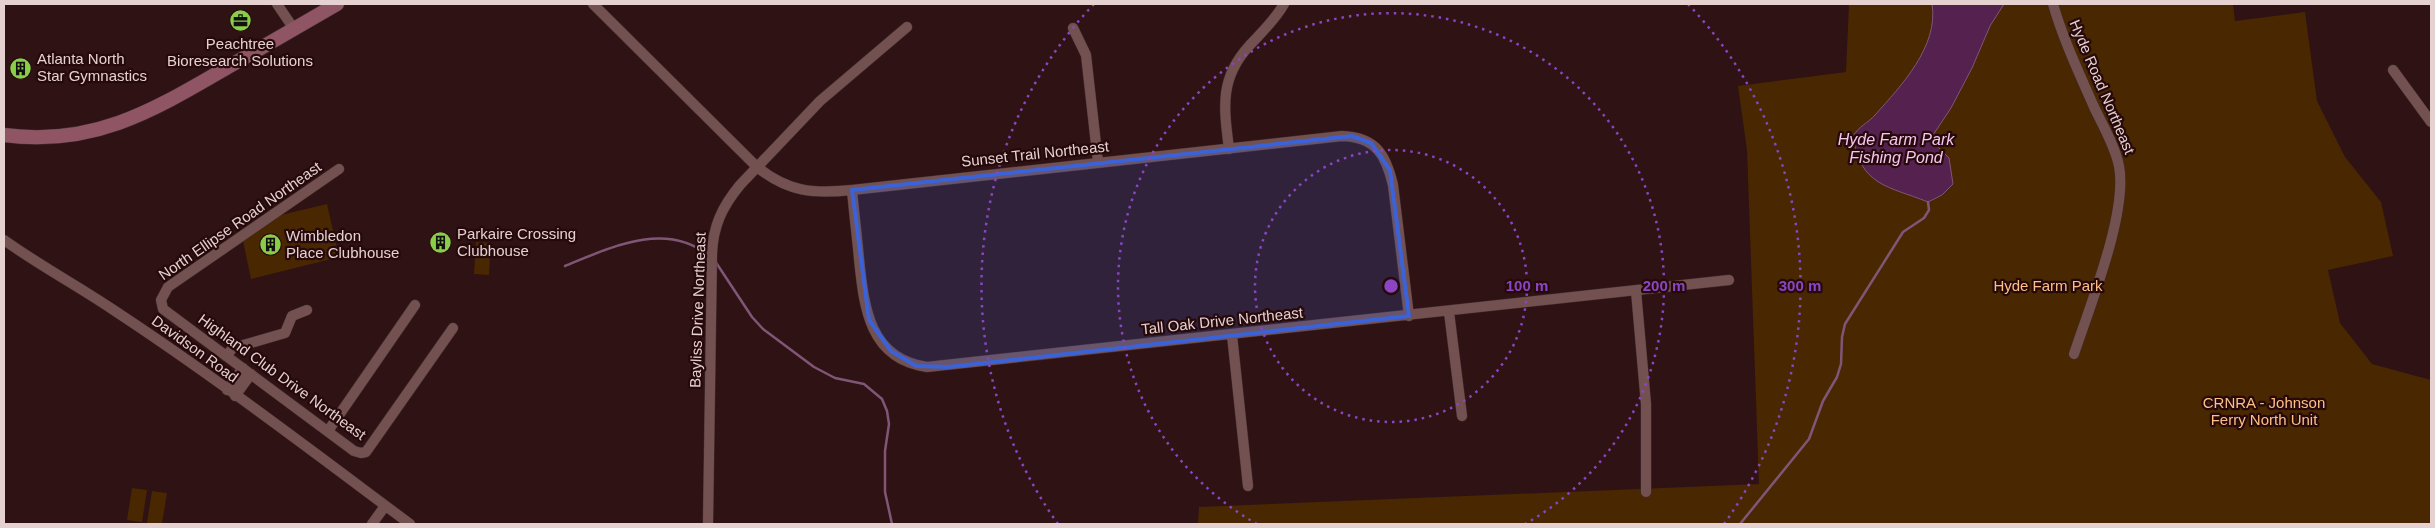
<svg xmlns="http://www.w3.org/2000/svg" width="2435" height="528" viewBox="0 0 2435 528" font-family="Arial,sans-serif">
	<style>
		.green { fill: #482701 }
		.water { fill: #55214f; stroke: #805676 }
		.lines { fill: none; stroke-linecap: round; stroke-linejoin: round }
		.stream { stroke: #805676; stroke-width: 2.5 }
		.street-casing { stroke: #442f30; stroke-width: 11 }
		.secondary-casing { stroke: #442f30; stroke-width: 15 }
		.street { stroke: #745151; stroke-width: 10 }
		.secondary { stroke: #8f5564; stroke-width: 14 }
		.marked { fill: #3b62d7; fill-opacity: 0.2; stroke: #3b62d7; stroke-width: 4; stroke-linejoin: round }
		.ring { fill: none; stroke: #8b45c2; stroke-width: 2.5; stroke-dasharray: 2.5 5 }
		.labels { text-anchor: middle; stroke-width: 4.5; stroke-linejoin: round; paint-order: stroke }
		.poi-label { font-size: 15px; fill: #e6d1d1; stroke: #25090b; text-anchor: start }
		.street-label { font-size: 15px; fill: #e6d1d1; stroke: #25090b }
		.park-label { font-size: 15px; fill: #febf85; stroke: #25090b }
		.water-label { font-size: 16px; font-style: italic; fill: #f7c5ee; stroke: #25090b }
		.centre { fill: #8b45c2; stroke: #25090b; stroke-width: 2.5 }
		.ring-label { font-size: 15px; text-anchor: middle; font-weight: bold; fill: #8b45c2; stroke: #25090b; stroke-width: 4.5; stroke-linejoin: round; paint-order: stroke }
	</style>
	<rect width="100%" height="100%" fill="#2f1214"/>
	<path class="green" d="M1849,4H2233L2235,21L2305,12L2317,101L2345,157L2381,202L2393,256L2328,270L2340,323L2372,364L2431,380V524H1198L1199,507L1759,484L1747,150L1738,86L1846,72Z
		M327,204L339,257L251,279L243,241L281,215Z
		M476,242L491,243L489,275L474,274Z
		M132,488L147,490L142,522L127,520Z
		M152,491L167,493L162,524L147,523Z"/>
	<path class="water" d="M1932,4H2004L1990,26L1972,68L1951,108L1933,135L1939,148L1949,158L1953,184L1942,195L1928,202C1888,186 1860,186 1853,136C1859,126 1868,123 1875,115C1901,86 1939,46 1932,4Z"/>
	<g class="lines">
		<path class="stream" d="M715,261L752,317L763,329L814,367L835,378L864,384L882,399L887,411L889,424L885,451V492L892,524
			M565,266C609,248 666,220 709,256
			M1740,524L1809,439L1823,401L1837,377L1841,364L1842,337L1845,324L1903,232L1924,218L1929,210L1928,202"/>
		<defs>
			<path id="street" d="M277,4L294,29
				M593,4L757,167C788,192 813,194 852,190L1342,136C1376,137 1386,155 1393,185L1409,316
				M2053,4C2063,39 2079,73 2094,107C2103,126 2115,146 2119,166C2128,213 2089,308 2074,354
				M1073,28L1086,55L1098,162
				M2393,70L2431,122
				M1229,149C1224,108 1219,79 1249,46C1262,32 1275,20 1284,4
				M339,169L168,287L161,300L163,309L354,451L361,453L366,452L453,328
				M852,190C854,213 857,236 859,259C864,307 869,359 927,367L1729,280
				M4,240C39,265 76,285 112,309C214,376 312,451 410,524
				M1636,291L1646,404V492
				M1449,312L1462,416
				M1232,335L1248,486
				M226,356L233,348L285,333L292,316L307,310
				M227,390L243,368
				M235,396L251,374
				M328,431L415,305
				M372,524L385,506
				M708,524L712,254C713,226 722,207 740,185L820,101L907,27"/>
			<path id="secondary" d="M4,135C94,147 154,110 228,67C265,46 301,25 337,4"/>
		</defs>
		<use href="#street" class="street-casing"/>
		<use href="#secondary" class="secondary-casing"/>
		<use href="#street" class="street"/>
		<use href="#secondary" class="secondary"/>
	</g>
	<path class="marked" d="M1352,136L1371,143L1390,170L1409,316L948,367L916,366L891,351L869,320L852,190Z"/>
	<g class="ring">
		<circle cx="1391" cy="286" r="136"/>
		<path d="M1257 524A273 273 0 1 1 1525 524"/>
		<path d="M1058 524A409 409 0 0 1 1094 4M1688 4A409 409 0 0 1 1724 524"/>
	</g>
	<defs>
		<symbol id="office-disc" viewBox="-11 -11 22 22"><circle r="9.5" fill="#8ace48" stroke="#25090b"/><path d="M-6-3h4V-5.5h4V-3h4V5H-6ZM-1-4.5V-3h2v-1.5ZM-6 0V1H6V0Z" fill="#111"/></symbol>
		<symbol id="building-disc" viewBox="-11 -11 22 22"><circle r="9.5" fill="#8ace48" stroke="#25090b"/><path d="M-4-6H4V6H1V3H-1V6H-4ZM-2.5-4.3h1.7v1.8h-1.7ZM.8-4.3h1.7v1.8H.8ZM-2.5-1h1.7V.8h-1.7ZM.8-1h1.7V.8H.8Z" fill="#111"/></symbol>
	</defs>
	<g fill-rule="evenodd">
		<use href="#office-disc" x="228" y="8" width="25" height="25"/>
		<use href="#building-disc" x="8" y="56" width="25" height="25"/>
		<use href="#building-disc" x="428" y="230" width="25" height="25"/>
		<use href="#building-disc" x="258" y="232" width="25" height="25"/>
	</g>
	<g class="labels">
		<g class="poi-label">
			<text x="240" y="49" text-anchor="middle">Peachtree<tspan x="240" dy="17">Bioresearch Solutions</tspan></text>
			<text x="37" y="64">Atlanta North<tspan x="37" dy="17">Star Gymnastics</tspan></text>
			<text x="457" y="239">Parkaire Crossing<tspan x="457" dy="17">Clubhouse</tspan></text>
			<text x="286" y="241">Wimbledon<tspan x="286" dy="17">Place Clubhouse</tspan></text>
		</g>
		<g class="street-label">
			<text transform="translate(2102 87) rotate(67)" y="5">Hyde Road Northeast</text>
			<text transform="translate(1035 154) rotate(-6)" y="5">Sunset Trail Northeast</text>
			<text transform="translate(240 221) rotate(-35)" y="5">North Ellipse Road Northeast</text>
			<text transform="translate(698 310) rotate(-88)" y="5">Bayliss Drive Northeast</text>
			<text transform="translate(1222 321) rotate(-6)" y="5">Tall Oak Drive Northeast</text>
			<text transform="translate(195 349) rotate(36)" y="5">Davidson Road</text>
			<text transform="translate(282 377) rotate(36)" y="5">Highland Club Drive Northeast</text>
		</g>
		<g class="park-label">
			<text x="2048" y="291">Hyde Farm Park</text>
			<text x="2264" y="408">CRNRA - Johnson<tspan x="2264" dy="17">Ferry North Unit</tspan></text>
		</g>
		<g class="water-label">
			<text x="1896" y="145">Hyde Farm Park<tspan x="1896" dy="18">Fishing Pond</tspan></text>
		</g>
	</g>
	<circle cx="1391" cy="286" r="8" class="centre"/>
	<g class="ring-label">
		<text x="1527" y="291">100 m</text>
		<text x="1664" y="291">200 m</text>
		<text x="1800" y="291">300 m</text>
	</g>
	<rect width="2435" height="528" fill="none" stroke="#e6d1d1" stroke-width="10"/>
</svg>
